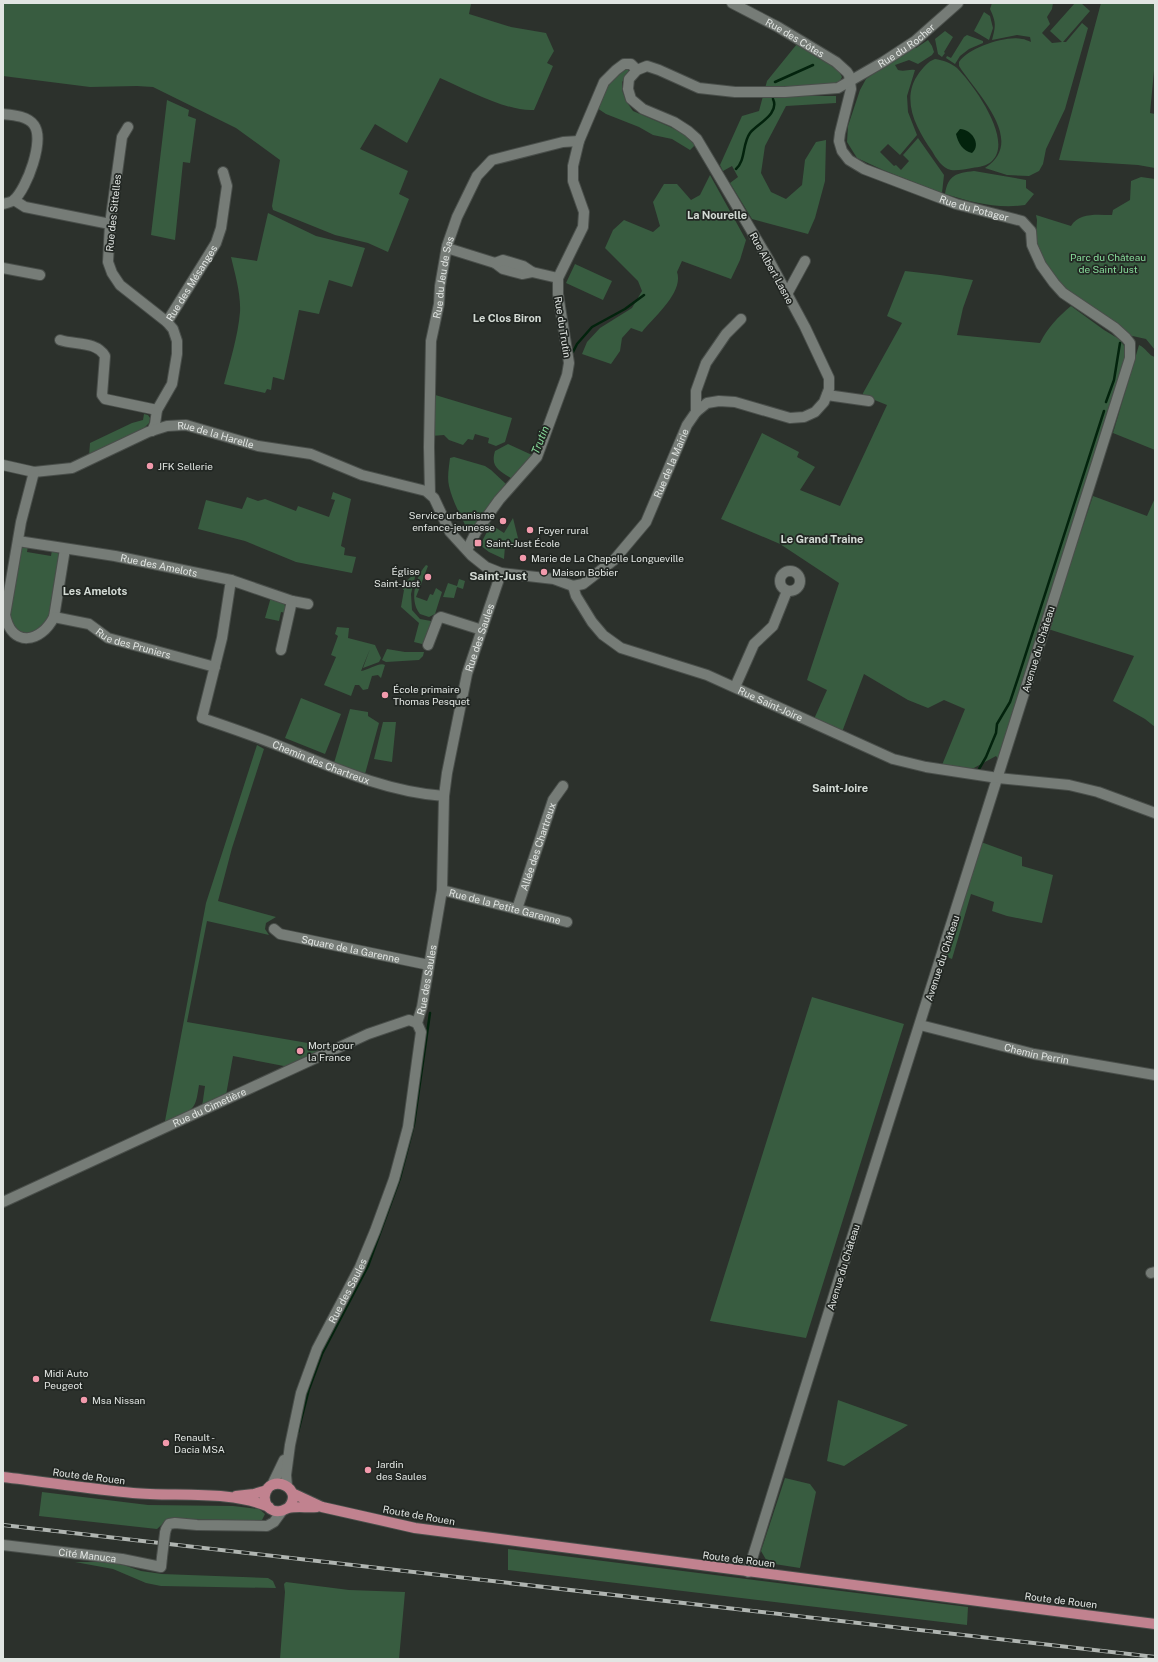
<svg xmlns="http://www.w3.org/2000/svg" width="1158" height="1662" viewBox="0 0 1158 1662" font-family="'Public Sans',sans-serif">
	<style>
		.green { fill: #385c40 }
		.water { fill: #03230d }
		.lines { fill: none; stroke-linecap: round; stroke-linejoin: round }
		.stream { stroke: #03230d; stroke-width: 2.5 }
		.minor-casing { stroke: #494e4a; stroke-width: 12 }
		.major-casing { stroke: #494e4a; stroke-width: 12 }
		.minor { stroke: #767c77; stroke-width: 10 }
		.major { stroke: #c1828f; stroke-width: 10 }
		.rail-casing { stroke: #b0b5b1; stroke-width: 4 }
		.rail { stroke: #222723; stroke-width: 2.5; stroke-dasharray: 8; stroke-linecap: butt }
		.minor-bridge-casing { stroke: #494e4a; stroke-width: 12; stroke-linecap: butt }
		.minor-bridge { stroke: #767c77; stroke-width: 10 }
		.poi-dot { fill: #f29aac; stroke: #222723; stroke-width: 1.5 }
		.labels { text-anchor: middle; stroke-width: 3.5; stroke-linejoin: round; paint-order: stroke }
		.street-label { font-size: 10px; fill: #e1e5e2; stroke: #222723 }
		.park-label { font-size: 10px; fill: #87db9a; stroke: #222723 }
		.poi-label { font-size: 10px; fill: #e1e5e2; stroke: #222723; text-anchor: start }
		.neighbourhood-label { font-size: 11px; font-weight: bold; fill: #d3dad4; stroke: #222723 }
		.water-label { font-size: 11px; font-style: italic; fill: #8bdf9e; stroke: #222723 }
		.quarter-label { font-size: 12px; font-weight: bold; fill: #d3dad4; stroke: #222723 }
	</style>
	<rect width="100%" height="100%" fill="#2c312c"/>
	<path class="green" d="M3,3H467L471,4L469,14L511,27L546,33L554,51L547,63L553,66L534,110C508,112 465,89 440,78L407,143L375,124L360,149L408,171L399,194L409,199L388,252L368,243L335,235L273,210L272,206L280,160L236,128L153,87L137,86L90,87L3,76Z
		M992,3H1053L1052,9L1047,17L1050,24L1042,33L1052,43L1062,42L1050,31L1075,3H1081L1090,11L1063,42H1066L1082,23L1088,28L1065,109L1046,149L1043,164L1039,171L1029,176L1007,175L985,168C1027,141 977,94 959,66V62C968,48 1006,35 1022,39C1025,39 1028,41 1031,42L1030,37L1017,35L992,40C996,25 996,22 990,9Z
		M1101,3H1155V60L1150,113L1155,114V168L1138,165L1059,160Z
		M984,12L990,16L993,28L989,40L974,31Z
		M945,31L953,37L944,52L945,53L942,57L938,54L935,39Z
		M967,35L983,41V43L969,49L960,56L955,64L946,58L947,56L951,58L964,37Z
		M928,40L932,46L934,52L932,55L918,64L909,60L895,65L898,70C905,72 908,69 915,70L907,96L908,112L917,135L900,155L888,144L880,152L894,166L896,165L901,170L909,161L903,155L918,138L944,175L942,193L883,170L857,158L847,142L848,126L860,90L866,79L914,46L916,48Z
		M797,44C812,52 835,61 842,77L838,85L809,88L813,96H836V103L786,106L765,146L761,173L771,192L786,199L802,185L805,160L816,142L826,140L825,181L815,218L808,234L752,219L730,183L738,177L732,166L723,171L720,165L742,116L759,111L767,81Z
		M935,59C943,60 951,63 957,68C973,84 1014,140 992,161C987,166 979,167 972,168C966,169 957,171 951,170C942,168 936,158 932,151C916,128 900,99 919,73C924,67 927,62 935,59Z
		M626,68L630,72L622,82V90L626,101L633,111L675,129L687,136L695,145L690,150L672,139L653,135L639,127L606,114L597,108L608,82Z
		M167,100L189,110L188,116L196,119L190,163L183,162L175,240L151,235Z
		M974,171L1026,180V188L1034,194L1025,205C997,209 971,202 945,194C948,175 956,173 974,171Z
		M710,175L746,240L740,260L731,279L682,261L677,272C684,292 654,317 642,332L631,328L622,338L620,351L611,364L582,354L587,342L600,328L632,308L642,291L638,281L605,248L613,230L624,220L653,232L660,226L653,202L664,184H677L691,200L700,195Z
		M1141,177L1155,179V350L1146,339L1128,335L1069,293L1047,267L1037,250L1036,238L1037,220L1036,215L1071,226C1079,212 1098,215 1112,215L1113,210L1130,200L1131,181Z
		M268,213L316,236L365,248L352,287L329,280L319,314L299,310L284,380L273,377L271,390L267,389L265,393L224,384C230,361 238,336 240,312C241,294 235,274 231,257L257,261Z
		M575,264L612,281L603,300L566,283Z
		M905,271L940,275L973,280L963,308L957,335L1040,343C1048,327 1058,317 1071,306L1104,330L1119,339L1125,347L1126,358L1000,761L996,756L972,769L942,765L965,709L944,700L928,708L908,700L864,674L842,732L814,719L827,690L807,680L839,583L780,544L721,519L762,433L799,452L797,457L815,467L800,490L840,506L887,405L862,395L902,323L887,316Z
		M1139,345C1146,348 1149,356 1155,357V450L1113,433Z
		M432,394L512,418L505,442L496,446L488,443L489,438L475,434L473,440L468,439L463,445L449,440L444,435L431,436L432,413L435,410Z
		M144,414L148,415L150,418L149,423L143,429L89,456L90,443L132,423L143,420Z
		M508,444L532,455L512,479C500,470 490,468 495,451Z
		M454,457L485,466L491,470L506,484L488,508L471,535L469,533C462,518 453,503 449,486C447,477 449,467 450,458Z
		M333,492L351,499L341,546L345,548L344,555L356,557L352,573L296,562L245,541L198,529L206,500L242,509L247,497L258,501L265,499L296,511L298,506L329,517L335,500L331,499Z
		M1093,496L1147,516L1155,498V727L1145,719L1113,701L1134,656L1048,629Z
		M513,518L518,538L512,548L505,546L504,559L489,552L480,545L488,530L484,527L487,522L504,533Z
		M24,546H28L27,552L51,556L52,550L59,554L50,619L33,636L14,630L8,613L21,549Z
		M426,565L428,566L416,597L427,601L430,594L433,595L436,588L442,592L435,614L429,617L420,614C409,601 415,577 426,565Z
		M413,575L415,577L411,594L412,610L420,619L431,621L433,624L426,645L414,642L419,623L401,607L404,590L401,588L403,584Z
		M459,579L465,581L463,589L457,587L454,598L443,597L448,583L457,586Z
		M271,597C280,601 287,602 286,613L281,612L279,621L265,618Z
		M337,627L349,628L348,638L375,645L381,658L379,662L363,668L370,649L361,671C369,670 379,662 385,665L381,678L378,675L372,676L368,689L363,690L359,685H355L351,696L324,685L336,657L331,655L338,636L335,634Z
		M387,649L405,652H424L423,656L419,660L386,662L382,660Z
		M301,698L341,714L325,754L285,738Z
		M350,709L368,712V716L379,723L365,774L334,763Z
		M383,722H396L392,762L374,759Z
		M257,745L264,749L232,848L218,901L276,917L266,923L265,929L269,935L207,921L187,1022L331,1047L289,1067L233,1056L226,1095L202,1107L205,1086L199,1085C196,1104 196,1109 178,1118C173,1120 170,1122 165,1121L206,903Z
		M981,842L1022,857V866L1053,875L1042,923L1007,916L992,911L994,902L971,894L952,959L945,956Z
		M812,997L904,1024L806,1338L710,1321Z
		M838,1400L908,1425L844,1466L827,1461Z
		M785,1478L810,1484L816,1492L800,1568L768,1563L761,1551Z
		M42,1492L148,1505L233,1506L259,1509L265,1514L262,1520L254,1523L236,1520L168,1519L157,1529L39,1516Z
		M508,1549L968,1607L967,1625L508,1570Z
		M75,1562H115L141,1571L162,1574L268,1578L273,1581L276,1588L161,1586L146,1583L113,1569Z
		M286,1582L349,1590L405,1592L399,1659H280L285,1592L284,1584Z"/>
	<path class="water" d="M960,129C971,129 982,144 972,153C963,151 958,143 956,134Z"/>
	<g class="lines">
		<path class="stream" d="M775,82L813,65
			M736,169C746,160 742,144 750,133C757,124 780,114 773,99
			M573,352L577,344L592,327L625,309L644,295
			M1106,402L1114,380L1120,343
			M979,769L986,757L996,733L997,724L1010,702L1019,675L1104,411
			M298,1432L309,1389L322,1354L368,1266L400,1178L414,1124L430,1013"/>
		<defs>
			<g id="minor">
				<path id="s1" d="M732,3L778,27L836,62L847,72L849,75L851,89L840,133L839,141L842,151L849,160L864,169L956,204L1022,221L1031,231L1032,245L1041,265L1054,283L1063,293L1115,328L1126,338L1130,343V358L843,1266L748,1572"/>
				<path d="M3,114C13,115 28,116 34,125C45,140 27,188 14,200C12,202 7,203 3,204"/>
				<path d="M128,127L122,137L110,224L108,262L112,273L120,285L167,322"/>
				<path d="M14,200L25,207L110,224"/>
				<path d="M447,248L495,263L503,269L522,274L532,272"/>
				<path d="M495,263L503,260L523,266L532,272L558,278"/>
				<path d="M3,268L40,275"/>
				<path d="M787,294L805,261"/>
				<path d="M60,340C75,345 96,341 105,356L102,395L105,399L157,410"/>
				<path d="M827,395L869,401"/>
				<path id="s2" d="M696,412L707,403L719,401L735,402L790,418L804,417L815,412L824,402L829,389V378L805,327L770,262L697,139L688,131L674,122L643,109L631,99L628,89L629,79L637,70L647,66L659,70L699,88L735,92H785L838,88L883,62L915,41L958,3"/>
				<path id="s3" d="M152,431L155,424L157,410L172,384L177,354V341L173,329L167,322L216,243L221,228L227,186L223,172"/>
				<path id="s4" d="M3,465L34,472L72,468L148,432L167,426L186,425L258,446L311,454L362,475L426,491L434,498L450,532L471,555L486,567L501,573L554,579L573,586"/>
				<path d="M34,472L21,522L5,615C12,648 41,643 54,617L65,549"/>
				<path id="s5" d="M430,494L429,447L431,341L439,304L440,286L447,246L457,217L477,176L492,160L563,142L579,141"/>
				<path id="s6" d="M18,541L115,556L231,580L222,638L202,718C228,727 255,736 282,747C334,768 387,792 444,796"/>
				<path d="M467,550L476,532L499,500L537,457L567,375L569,363L558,294V278L583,227L584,212L573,181V166L579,141L604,82L616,70L624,64H631L637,70"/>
				<circle cx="790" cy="581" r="10"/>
				<path d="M231,580L292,601L308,604"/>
				<path id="s7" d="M573,586L576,596L592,622L603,635L621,648L707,675L893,759L926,767L998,778L1069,785L1098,792L1155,813"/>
				<path id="s8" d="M573,586L583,584L614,560L646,522L687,425L696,412V391L706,363L726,334L741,319"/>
				<path id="s9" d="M54,617L89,624L108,638L215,667"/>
				<path d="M428,645L438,619L441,617L482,630"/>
				<path d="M281,650L292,601"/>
				<path d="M735,687L754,644L773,626L787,591"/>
				<path id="s10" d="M442,890L567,922"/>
				<path id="s11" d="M517,909L553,800L563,786"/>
				<path id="s12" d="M274,929L280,934L429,965"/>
				<path id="s13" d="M920,1025L1034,1054L1155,1075"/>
				<path id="s14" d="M3,1202L368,1034L409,1020L417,1023"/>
				<path d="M1151,1273L1155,1272"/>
				<path d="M272,1485L284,1460"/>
				<path id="s15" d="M287,1486L286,1475L290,1445L301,1393L317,1349L360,1267L375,1231L394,1179L408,1127L421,1032L417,1023L422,1007L442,890L444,796L447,773L467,674L501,573"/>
				<path d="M165,1533L166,1529L169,1524L175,1523L197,1525L267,1526L274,1522L282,1511"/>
				<path id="s16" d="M3,1545L122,1559L161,1567L162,1557"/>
			</g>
			<path id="major" d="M3,1477C46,1482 90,1489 133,1493C174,1497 231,1490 269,1507
				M292,1493L322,1507L415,1528L1155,1624
				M236,1496L254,1494L267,1490
				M288,1508C306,1488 269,1472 265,1495C264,1499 266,1504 268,1507C271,1510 276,1512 280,1511C283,1511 285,1509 288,1508C297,1506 308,1508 317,1507"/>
		</defs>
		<use href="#minor" class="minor-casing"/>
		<use href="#major" class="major-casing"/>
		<use href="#minor" class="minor"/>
		<use href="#major" class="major"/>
		<defs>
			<path id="rail" d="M3,1525L1155,1657"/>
		</defs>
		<use href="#rail" class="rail-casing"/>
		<use href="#rail" class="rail"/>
		<defs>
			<path id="minor-bridge" d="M162,1557L165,1533"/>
		</defs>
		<use href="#minor-bridge" class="minor-bridge-casing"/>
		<use href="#minor-bridge" class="minor-bridge"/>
	</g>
	<g class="poi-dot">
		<circle cx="150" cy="466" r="4"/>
		<circle cx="503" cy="521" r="4"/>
		<circle cx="530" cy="530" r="4"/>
		<rect x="474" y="539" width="8" height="8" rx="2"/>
		<circle cx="523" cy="558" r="4"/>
		<circle cx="544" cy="572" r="4"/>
		<circle cx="428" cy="577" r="4"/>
		<circle cx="385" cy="695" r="4"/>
		<circle cx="300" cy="1051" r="4"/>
		<circle cx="36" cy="1379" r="4"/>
		<circle cx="84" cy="1400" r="4"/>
		<circle cx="166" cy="1443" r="4"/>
		<circle cx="368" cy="1470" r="4"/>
	</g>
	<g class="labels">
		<g class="street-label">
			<text dy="4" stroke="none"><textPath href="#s1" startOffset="72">Rue des Côtes</textPath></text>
			<text dy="4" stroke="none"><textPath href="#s2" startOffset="835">Rue du Rocher</textPath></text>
			<text dy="4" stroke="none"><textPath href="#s1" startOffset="362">Rue du Potager</textPath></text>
			<text transform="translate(113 213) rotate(-84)" y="4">Rue des Sittelles</text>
			<text transform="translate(772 268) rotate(61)" y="4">Rue Albert Lasne</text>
			<text dy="4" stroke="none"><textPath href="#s5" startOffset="218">Rue du Jeu de Sas</textPath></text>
			<text dy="4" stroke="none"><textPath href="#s3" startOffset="163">Rue des Mésanges</textPath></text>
			<text transform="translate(563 327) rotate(81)" y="4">Rue du Trutin</text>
			<text dy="4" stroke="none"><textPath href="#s4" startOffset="224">Rue de la Harelle</textPath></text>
			<text dy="4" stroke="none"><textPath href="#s8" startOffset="163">Rue de la Mairie</textPath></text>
			<text dy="4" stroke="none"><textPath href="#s6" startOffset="143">Rue des Amelots</textPath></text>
			<text dy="4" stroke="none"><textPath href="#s15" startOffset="880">Rue des Saules</textPath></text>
			<text dy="4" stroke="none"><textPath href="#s9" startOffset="85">Rue des Pruniers</textPath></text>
			<text transform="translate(1038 649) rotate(-73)" y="4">Avenue du Château</text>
			<text dy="4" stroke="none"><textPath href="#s7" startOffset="240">Rue Saint-Joire</textPath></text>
			<text dy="4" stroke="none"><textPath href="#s6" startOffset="485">Chemin des Chartreux</textPath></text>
			<text dy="4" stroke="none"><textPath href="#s11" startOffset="66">Allée des Chartreux</textPath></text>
			<text dy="4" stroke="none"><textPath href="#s10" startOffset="65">Rue de la Petite Garenne</textPath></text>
			<text dy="4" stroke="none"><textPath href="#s12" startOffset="80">Square de la Garenne</textPath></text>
			<text transform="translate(942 958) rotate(-72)" y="4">Avenue du Château</text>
			<text dy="4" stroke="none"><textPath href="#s15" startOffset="532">Rue des Saules</textPath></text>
			<text dy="4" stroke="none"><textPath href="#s13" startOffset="120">Chemin Perrin</textPath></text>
			<text dy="4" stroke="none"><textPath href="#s14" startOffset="227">Rue du Cimetière</textPath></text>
			<text transform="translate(843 1267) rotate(-73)" y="4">Avenue du Château</text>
			<text dy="4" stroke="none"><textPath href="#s15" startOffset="207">Rue des Saules</textPath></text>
			<text transform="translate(89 1476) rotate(7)" y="4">Route de Rouen</text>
			<text transform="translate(419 1515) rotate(10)" y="4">Route de Rouen</text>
			<text dy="4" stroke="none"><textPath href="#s16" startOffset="85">Cité Manuca</textPath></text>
			<text transform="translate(739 1559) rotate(7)" y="4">Route de Rouen</text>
			<text transform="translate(1061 1600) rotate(7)" y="4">Route de Rouen</text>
		</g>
		<g class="park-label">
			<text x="1108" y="261">Parc du Château<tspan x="1108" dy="12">de Saint Just</tspan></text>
		</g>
		<g class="poi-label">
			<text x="158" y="470">JFK Sellerie</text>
			<text x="495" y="519" text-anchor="end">Service urbanisme<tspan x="495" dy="12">enfance-jeunesse</tspan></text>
			<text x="538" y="534">Foyer rural</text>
			<text x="486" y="547">Saint-Just École</text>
			<text x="531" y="562">Marie de La Chapelle Longueville</text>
			<text x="420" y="575" text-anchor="end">Église<tspan x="420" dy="12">Saint-Just</tspan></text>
			<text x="552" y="576">Maison Bobier</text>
			<text x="393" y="693">École primaire<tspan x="393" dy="12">Thomas Pesquet</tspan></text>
			<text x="308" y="1049">Mort pour<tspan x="308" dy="12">la France</tspan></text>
			<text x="44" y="1377">Midi Auto<tspan x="44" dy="12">Peugeot</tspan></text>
			<text x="92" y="1404">Msa Nissan</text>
			<text x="174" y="1441">Renault -<tspan x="174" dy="12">Dacia MSA</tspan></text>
			<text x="376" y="1468">Jardin<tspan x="376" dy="12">des Saules</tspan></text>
		</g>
		<g class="neighbourhood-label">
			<text x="717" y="219">La Nourelle</text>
			<text x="507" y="322">Le Clos Biron</text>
			<text x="822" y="543">Le Grand Traine</text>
			<text x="95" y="595">Les Amelots</text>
			<text x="840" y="792">Saint-Joire</text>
		</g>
		<g class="water-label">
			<text transform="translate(540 440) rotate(-68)" y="4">Trutin</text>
		</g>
		<g class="quarter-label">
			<text x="498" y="580">Saint-Just</text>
		</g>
	</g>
	<rect width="1158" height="1662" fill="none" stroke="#e1e5e2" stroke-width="8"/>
</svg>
